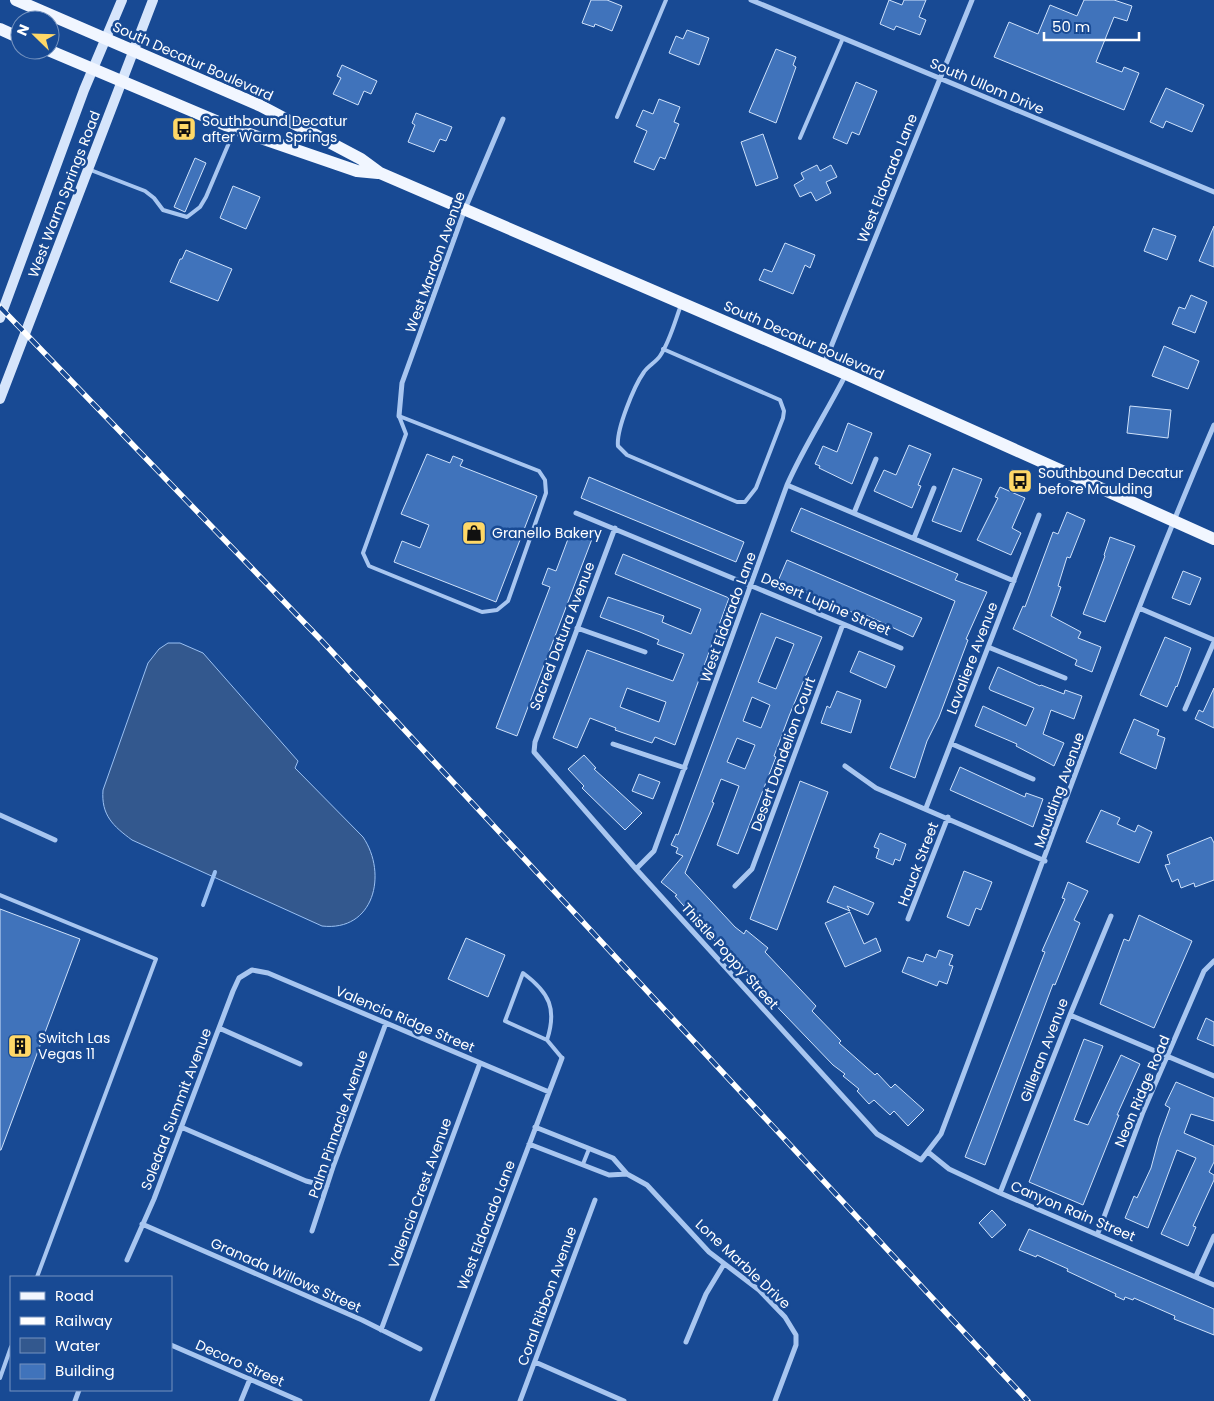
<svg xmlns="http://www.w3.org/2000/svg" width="1214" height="1401" viewBox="0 0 1214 1401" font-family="Poppins,sans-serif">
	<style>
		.water { fill: #33588e; stroke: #9bc1f3 }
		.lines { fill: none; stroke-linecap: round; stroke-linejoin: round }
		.stream { stroke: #9bc1f3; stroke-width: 4 }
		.building { fill: #4073bb; stroke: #cfe2fb; fill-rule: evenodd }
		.lane { stroke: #a8c6f0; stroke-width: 4 }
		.street { stroke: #a8c6f0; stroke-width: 5 }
		.secondary { stroke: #d6e5fb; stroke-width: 10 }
		.primary { stroke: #f1f6ff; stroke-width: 12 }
		.rail-casing { stroke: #fff; stroke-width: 5.5 }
		.rail { stroke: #184a94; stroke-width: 4; stroke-dasharray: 11; stroke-linecap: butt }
		.labels { text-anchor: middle; stroke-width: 5; stroke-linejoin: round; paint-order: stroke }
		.street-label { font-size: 14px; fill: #fff; stroke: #184a94 }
		.poi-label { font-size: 14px; fill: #fff; stroke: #184a94; text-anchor: start }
	</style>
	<rect width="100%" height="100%" fill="#184a94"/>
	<path class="water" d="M168,643H180L203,653L298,761L295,768L363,837C388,874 374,932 322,926L132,840C113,826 101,815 103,790L148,663L159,649Z"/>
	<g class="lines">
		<path class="stream" d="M203,905L215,872"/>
	</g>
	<path class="building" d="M591,0H607L622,6L612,31L595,24L594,27L582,23Z
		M889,0L902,5L904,0H926L919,17L926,20L920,35L896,26L894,30L880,24Z
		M1084,0H1114L1132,6L1127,21L1114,17L1096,62L1122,72L1124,67L1139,73L1124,110L994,57L1009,22L1038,34L1050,5L1077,16Z
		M687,30L709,38L699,65L669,53L676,36L683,39Z
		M776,49L796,57L793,65L796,67L776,123L749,112Z
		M342,65L377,81L371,94L364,91L358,105L333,94L341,78L337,76Z
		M856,82L877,91L859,135L852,132L847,144L833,138Z
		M1166,88L1204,105L1192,132L1166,121L1163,128L1150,122Z
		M659,99L680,107L674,122L679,124L665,159L660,157L654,170L634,162L647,131L636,126L643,110L653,114Z
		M416,113L452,127L446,141L440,139L434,152L408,142L415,125L412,123Z
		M763,134L778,178L756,186L741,142Z
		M195,158L206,163L185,212L174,207Z
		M817,165L820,171L831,165L837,177L826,182L831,193L816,201L811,192L800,197L794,185L804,179L801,173Z
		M233,186L260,197L246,229L220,218Z
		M1214,226V267L1199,261Z
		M1153,228L1176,236L1167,260L1144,251Z
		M785,243L815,255L810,268L805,265L793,294L759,280L764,269L772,272Z
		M186,250L232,269L218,301L170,282L180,259H182Z
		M1191,295L1207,302L1195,333L1172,324L1179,307L1185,309Z
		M1164,346L1199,361L1188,389L1152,376Z
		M1130,406L1171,410L1168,438L1127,433Z
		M848,423L872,433L852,484L819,468L820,466L815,464L823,446L837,452Z
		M909,445L931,454L918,485L921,486L912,508L874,491L884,470L896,475Z
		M427,454L450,463L453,456L463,460L460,466L537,496L496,602L394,562L402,541L420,548L429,525L401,514Z
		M953,468L982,479L961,532L932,521Z
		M589,477L744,542L736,562L581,498Z
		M1000,487L1025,498L1012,528L1021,533L1011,555L977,540L998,498L995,497Z
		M801,508L958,574L955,580L987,592L966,639L968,640L939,717L927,741L915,778L890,768L955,601L791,531Z
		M1067,512L1085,520L1070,558L1067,557L1058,586L1061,587L1051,616L1081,632L1078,638L1101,647L1092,672L1075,665L1077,660L1013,629L1023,606L1025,607L1053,532L1058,534Z
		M571,531L592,539L517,736L496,728L550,587L542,584L548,568L556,571Z
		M1110,537L1135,546L1105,622L1083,614L1105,556L1104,555Z
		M623,554L729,598L675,745L655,737L652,743L615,730L616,728L590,718L577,748L553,738L587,650L673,681L684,654L657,644L659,640L640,632L600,617L608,597L664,616L662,622L691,634L701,609L615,574ZM627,688L666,702L659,722L620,707Z
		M787,560L922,618L913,637L855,610L854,613L778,581Z
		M1183,571L1201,578L1190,605L1172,598Z
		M761,613L822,637L789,716L774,756L776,757L738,854L717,845L739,786L721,779L712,802L714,803L685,873L735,927L744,934L746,930L768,948L765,952L816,1006L812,1011L841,1041L839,1043L875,1075L877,1073L891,1088L895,1084L924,1110L908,1126L894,1111L890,1115L874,1100L869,1104L857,1091L859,1089L843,1076L845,1074L833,1065L760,989L747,975L748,974L734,962L736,959L714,940L675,896L677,895L661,882L683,856L676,853L678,848L671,845L676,834L678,835ZM776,637L794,644L776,689L758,682ZM752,697L770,705L761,728L743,721ZM737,738L755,745L745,769L727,762Z
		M1165,637L1191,648L1177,687L1176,686L1167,707L1140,695Z
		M859,651L895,666L886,688L850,672Z
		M998,667L1040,686L1041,685L1064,694L1065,690L1082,696L1074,719L1051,710L1043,734L1064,743L1054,766L1016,746L1017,744L975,726L983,706L1026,726L1034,708L990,690L989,688Z
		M1214,688V728L1195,719L1199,710L1203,712Z
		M837,691L861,700L851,733L821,723L827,706L830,708Z
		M1134,719L1159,730L1157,735L1165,738L1156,769L1120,753Z
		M584,755L596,768L594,769L642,813L625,830L582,788L584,786L568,769Z
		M960,767L1025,797L1026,793L1043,799L1033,827L950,790Z
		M639,774L660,782L653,799L632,791Z
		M800,781L828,792L777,930L750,919Z
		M1101,810L1120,818L1117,824L1135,832L1138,825L1152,832L1139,863L1086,842Z
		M880,833L906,844L900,861L895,859L893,865L876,858L879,849L874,847Z
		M1211,837L1214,843V880L1195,887L1194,883L1181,888L1178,879L1172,882L1165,865L1170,864L1167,855Z
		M964,871L992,882L981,910L976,908L969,926L947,917Z
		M1068,882L1088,891L1074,920L1080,923L1055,985L1053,984L985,1165L965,1157L1045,952L1042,951L1065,899L1062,898Z
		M834,886L874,903L868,915L847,906L850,911L827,902Z
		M0,909L80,939L1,1150H0Z
		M850,912L864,944L876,938L881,951L845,967L825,923Z
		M1139,915L1192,941L1154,1028L1100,1004L1124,939L1129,941Z
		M466,938L505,955L488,997L448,979Z
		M939,950L953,955L949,965L953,966L947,984L939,981L937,986L902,972L908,957L923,962L926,954L936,958Z
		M1206,1018L1214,1022V1046L1197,1039Z
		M1084,1039L1103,1046L1074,1120L1088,1125L1121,1055L1140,1064L1117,1115H1119L1083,1205L1029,1182Z
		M1176,1082L1214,1098V1121L1191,1114L1184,1133L1214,1146V1162L1209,1172L1214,1175V1180L1193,1226L1196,1227L1188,1246L1161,1234L1196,1158L1177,1150L1148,1228L1125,1218L1134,1196L1137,1198L1151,1168L1159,1138L1170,1108L1165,1105Z
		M992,1210L1006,1225L992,1238L979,1223Z
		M1029,1229L1214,1309V1335L1174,1319L1175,1316L1134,1298L1133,1300L1125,1297L1124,1300L1115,1296L1116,1294L1067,1271L1068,1269L1037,1255L1036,1257L1019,1250Z"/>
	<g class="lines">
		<path class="lane" d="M617,117L666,0
			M800,138L843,38
			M88,169L145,191L154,198L163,210L187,217L200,207L206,197L234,131
			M663,349L780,400L784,411L783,418L756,488L745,502H737L627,455L618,446C616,430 634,386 644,372C648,366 656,362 660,356C670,341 675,321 681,305
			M399,416L539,471L545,480L546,493L508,601L497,610L482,612L369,566L363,553L406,434Z
			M0,895L156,959L37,1277
			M547,1040C557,1009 550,993 523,973L505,1021L547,1040L562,1058
			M583,1164L589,1149
			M0,1378L11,1347"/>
		<path class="street" d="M751,0L1214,192
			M824,364L972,0
			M399,416L402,383L465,209L503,119
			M787,485L1014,581
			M576,513L901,648
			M854,513L876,459
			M615,528L535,742L534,752L636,869L877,1134L921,1160L941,1134C1031,897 1114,658 1214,425
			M914,538L934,488
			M1139,608L1214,640
			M577,628L645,652
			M988,647L1065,678
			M1185,709L1214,642
			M613,744L685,768
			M952,744L1033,779
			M845,766L876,788L1045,861
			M926,808L1039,515
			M0,815L55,840
			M636,869L654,851L787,485C804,446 827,412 846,374
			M735,886L752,869L843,624
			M908,919L948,817
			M1070,1015L1214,1076
			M219,1028L300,1064
			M181,1127L306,1181L327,1186
			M535,1127L613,1158L627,1174L647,1185L709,1252L759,1290L785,1317L796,1335V1345L775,1401
			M529,1144L609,1175L627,1174
			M928,1152L949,1169L1000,1193L1214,1285
			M1000,1193L1070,1015L1111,916
			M142,1224L362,1320L420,1349
			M312,1231L333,1167L386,1023
			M1098,1233L1143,1112L1204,971L1214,961
			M127,1260L154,1199L233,991L239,978L252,970L268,973L549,1092
			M1196,1276L1214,1236
			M381,1330L480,1063
			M686,1342L706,1294L724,1264
			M171,1345L300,1401
			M535,1362L624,1401
			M75,1401L79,1390
			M241,1401L250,1379
			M432,1401L562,1058
			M520,1401L595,1200"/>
		<path class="secondary" d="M0,318L84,90L122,0
			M0,399L153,0"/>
		<path class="primary" d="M16,0L261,106L361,159L380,173L846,374L1214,539
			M0,29L20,38
			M48,50L235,129L357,171L378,173"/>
		<defs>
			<path id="rail" d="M0,307L321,640L1028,1401"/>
		</defs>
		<use href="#rail" class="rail-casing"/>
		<use href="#rail" class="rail"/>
	</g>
	<defs>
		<symbol id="bus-square" viewBox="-11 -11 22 22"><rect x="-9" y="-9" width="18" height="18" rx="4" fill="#ffd867" stroke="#184a94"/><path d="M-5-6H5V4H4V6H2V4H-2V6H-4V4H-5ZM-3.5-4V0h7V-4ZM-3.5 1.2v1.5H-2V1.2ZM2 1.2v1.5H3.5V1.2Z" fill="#111"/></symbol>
		<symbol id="shop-square" viewBox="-11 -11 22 22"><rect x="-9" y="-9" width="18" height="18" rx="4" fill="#ffd867" stroke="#184a94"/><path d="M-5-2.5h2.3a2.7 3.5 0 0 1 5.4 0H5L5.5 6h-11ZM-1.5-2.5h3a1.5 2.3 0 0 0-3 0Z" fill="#111"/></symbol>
		<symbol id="building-square" viewBox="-11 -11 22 22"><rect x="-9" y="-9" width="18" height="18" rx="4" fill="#ffd867" stroke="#184a94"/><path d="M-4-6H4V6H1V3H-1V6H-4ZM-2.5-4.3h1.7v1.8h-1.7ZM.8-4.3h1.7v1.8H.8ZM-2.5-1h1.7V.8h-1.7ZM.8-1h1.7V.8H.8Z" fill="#111"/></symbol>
	</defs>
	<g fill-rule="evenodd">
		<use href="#bus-square" x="170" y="115" width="28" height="28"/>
		<use href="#bus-square" x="1006" y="467" width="28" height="28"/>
		<use href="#shop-square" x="460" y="519" width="28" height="28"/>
		<use href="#building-square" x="6" y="1032" width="28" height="28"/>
	</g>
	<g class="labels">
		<g class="street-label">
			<text transform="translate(193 61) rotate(24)" y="5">South Decatur Boulevard</text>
			<text transform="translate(987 86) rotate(23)" y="5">South Ullom Drive</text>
			<text transform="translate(887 178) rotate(-68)" y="5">West Eldorado Lane</text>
			<text transform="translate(64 194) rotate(-69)" y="5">West Warm Springs Road</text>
			<text transform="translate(435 262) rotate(-70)" y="5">West Mardon Avenue</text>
			<text transform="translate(804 340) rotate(24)" y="5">South Decatur Boulevard</text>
			<text transform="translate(826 604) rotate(23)" y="5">Desert Lupine Street</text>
			<text transform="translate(728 617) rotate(-70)" y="5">West Eldorado Lane</text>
			<text transform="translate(562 636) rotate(-69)" y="5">Sacred Datura Avenue</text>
			<text transform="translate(972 658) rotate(-69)" y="5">Lavaliere Avenue</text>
			<text transform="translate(783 754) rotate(-70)" y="5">Desert Dandelion Court</text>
			<text transform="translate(1059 790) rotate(-70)" y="5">Maulding Avenue</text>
			<text transform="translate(918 864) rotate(-69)" y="5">Hauck Street</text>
			<text transform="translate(730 956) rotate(48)" y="5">Thistle Poppy Street</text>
			<text transform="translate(405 1019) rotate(23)" y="5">Valencia Ridge Street</text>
			<text transform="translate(1044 1050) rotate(-69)" y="5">Gilleran Avenue</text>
			<text transform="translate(1142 1091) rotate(-67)" y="5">Neon Ridge Road</text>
			<text transform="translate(176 1109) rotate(-69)" y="5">Soledad Summit Avenue</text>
			<text transform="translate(338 1124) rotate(-71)" y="5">Palm Pinnacle Avenue</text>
			<text transform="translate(420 1193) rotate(-70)" y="5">Valencia Crest Avenue</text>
			<text transform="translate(1073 1211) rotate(23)" y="5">Canyon Rain Street</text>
			<text transform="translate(486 1225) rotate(-69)" y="5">West Eldorado Lane</text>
			<text transform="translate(743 1264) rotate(43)" y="5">Lone Marble Drive</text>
			<text transform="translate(286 1275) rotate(24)" y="5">Granada Willows Street</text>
			<text transform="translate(547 1296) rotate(-70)" y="5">Coral Ribbon Avenue</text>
			<text transform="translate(240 1363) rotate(24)" y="5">Decoro Street</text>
		</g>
		<g class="poi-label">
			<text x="202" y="126">Southbound Decatur<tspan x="202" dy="16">after Warm Springs</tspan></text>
			<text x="1038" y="478">Southbound Decatur<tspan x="1038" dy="16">before Maulding</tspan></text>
			<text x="492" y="538">Granello Bakery</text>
			<text x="38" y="1043">Switch Las<tspan x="38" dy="16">Vegas 11</tspan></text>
		</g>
	</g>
	<rect x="10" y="1276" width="162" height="115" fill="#184a94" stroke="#7492bf"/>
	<rect x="20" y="1292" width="25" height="8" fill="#f1f6ff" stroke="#7492bf"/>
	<text x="55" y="1301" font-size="15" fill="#ffffff">Road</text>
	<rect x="20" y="1317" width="25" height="8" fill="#ffffff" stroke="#7492bf"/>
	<text x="55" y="1326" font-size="15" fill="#ffffff">Railway</text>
	<rect x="20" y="1338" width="25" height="15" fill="#33588e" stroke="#7492bf"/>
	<text x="55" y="1351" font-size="15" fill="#ffffff">Water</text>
	<rect x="20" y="1364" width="25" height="15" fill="#4073bb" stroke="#7492bf"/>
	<text x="55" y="1376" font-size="15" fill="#ffffff">Building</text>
	<g transform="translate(35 35) rotate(293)"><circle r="24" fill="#184a94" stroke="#7492bf"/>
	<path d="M0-4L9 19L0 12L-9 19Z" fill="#ffd867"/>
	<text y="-8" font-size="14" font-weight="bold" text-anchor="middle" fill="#ffffff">N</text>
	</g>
	<path d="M1044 32v8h95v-8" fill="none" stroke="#ffffff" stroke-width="2.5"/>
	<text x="1052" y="32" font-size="15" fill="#ffffff" stroke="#184a94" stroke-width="4" paint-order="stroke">50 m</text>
</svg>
